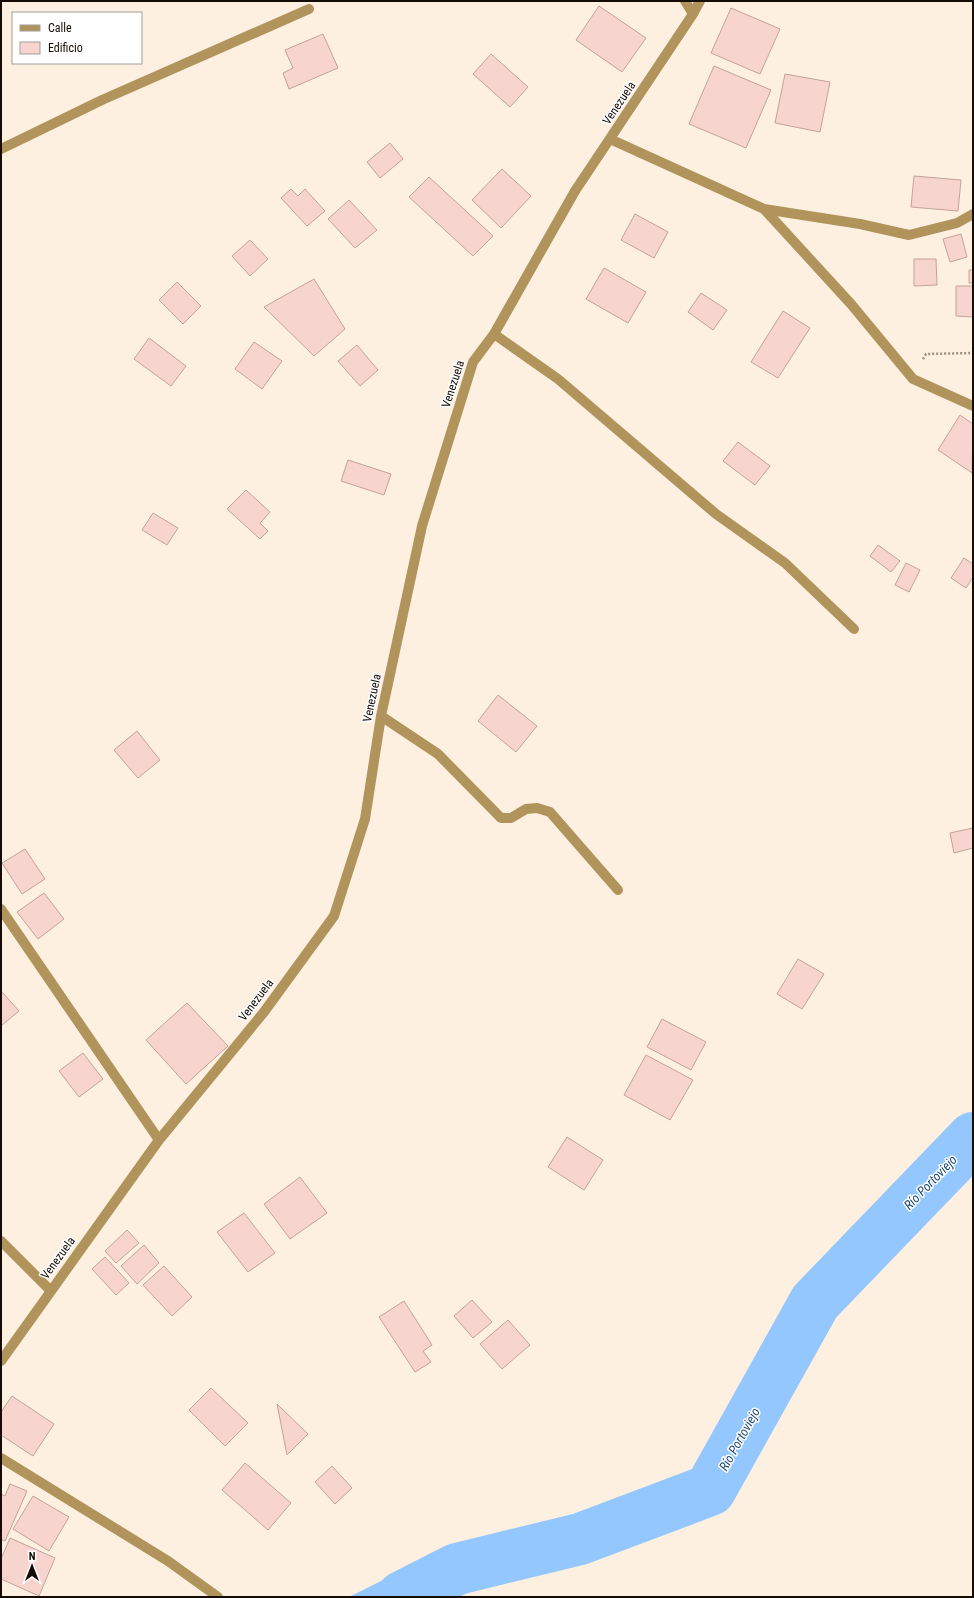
<svg xmlns="http://www.w3.org/2000/svg" width="974" height="1598" viewBox="0 0 974 1598" font-family="'Roboto Condensed',sans-serif">
	<style>
		.water { fill: #93c7fe }
		.lines { fill: none; stroke-linecap: round; stroke-linejoin: round }
		.river { stroke: #93c7fe; stroke-width: 52 }
		.building { fill: #f8d4ce; stroke: #c3a29c }
		.path { stroke: #9b9084; stroke-width: 2.5; stroke-dasharray: 2 2; stroke-linecap: butt }
		.minor { stroke: #b1945c; stroke-width: 10 }
		.labels { text-anchor: middle; stroke-width: 3; stroke-linejoin: round; paint-order: stroke }
		.street-label { font-size: 12px; fill: #140c05; stroke: #fff }
		.water-label { font-size: 13px; font-style: italic; fill: #1a4874; stroke: #fff }
	</style>
	<rect width="100%" height="100%" fill="#fdf0e1"/>
	<path class="water" d="M395,1574L410,1597H349Z"/>
	<g class="lines">
		<path class="river" d="M402,1597L457,1569L580,1539L710,1490L815,1302L973,1138"/>
	</g>
	<path class="building" d="M599,6L646,38L622,72L576,40Z
		M731,8L780,29L760,74L711,53Z
		M323,34L338,68L289,89L283,73L293,68L285,50Z
		M491,54L528,87L510,107L473,74Z
		M714,66L771,90L746,148L689,124Z
		M785,74L830,82L820,132L775,123Z
		M390,143L403,159L380,178L367,162Z
		M502,169L531,196L501,228L472,200Z
		M914,176L961,180L958,211L911,207Z
		M429,177L493,236L473,256L409,197Z
		M291,189L298,196L305,189L325,211L307,226L281,198Z
		M349,200L377,230L355,248L328,219Z
		M635,214L668,232L654,258L621,240Z
		M961,234L967,257L950,262L943,239Z
		M250,240L268,259L250,276L232,256Z
		M914,259H936L937,285L914,286Z
		M604,268L646,292L628,323L586,299Z
		M969,270H973V283H969Z
		M314,279L345,329L314,356L264,307Z
		M177,282L201,306L183,324L159,300Z
		M956,286H973V317L956,316Z
		M701,293L727,310L713,330L688,312Z
		M783,311L810,328L778,378L751,362Z
		M149,338L186,366L171,386L134,359Z
		M254,342L282,361L262,389L235,369Z
		M357,345L378,370L360,386L338,361Z
		M960,415L973,424L972,473L938,450Z
		M738,442L770,466L755,485L723,461Z
		M348,460L391,474L384,495L341,481Z
		M246,490L270,512L260,523L268,531L260,539L227,509Z
		M153,513L178,528L167,545L142,530Z
		M878,545L900,561L891,572L870,556Z
		M964,558L973,564V577L966,588L951,578Z
		M906,563L920,570L909,592L895,585Z
		M498,695L537,726L516,752L478,721Z
		M137,731L160,760L138,778L114,750Z
		M973,828V848L954,853L950,833Z
		M25,849L45,879L22,894L2,863Z
		M44,893L64,919L38,939L17,912Z
		M798,959L824,974L802,1009L777,994Z
		M1,991L19,1011L1,1026Z
		M187,1003L228,1046L186,1084L146,1040Z
		M662,1019L706,1042L691,1070L647,1047Z
		M83,1053L103,1079L79,1097L59,1071Z
		M646,1055L693,1080L670,1120L624,1095Z
		M567,1137L603,1160L584,1190L548,1167Z
		M300,1177L327,1213L290,1239L264,1204Z
		M244,1213L275,1253L248,1272L217,1232Z
		M127,1230L139,1243L116,1263L105,1251Z
		M144,1245L159,1263L137,1284L121,1266Z
		M105,1257L129,1283L116,1295L92,1269Z
		M164,1266L192,1297L172,1316L143,1285Z
		M472,1300L492,1322L473,1338L454,1316Z
		M404,1301L432,1345L423,1351L431,1362L415,1372L379,1317Z
		M508,1320L530,1345L502,1369L480,1344Z
		M211,1388L248,1423L225,1446L189,1410Z
		M12,1396L54,1424L33,1456L1,1435V1412Z
		M277,1404L308,1434L287,1455Z
		M245,1463L291,1503L268,1530L222,1490Z
		M332,1466L352,1488L335,1504L315,1482Z
		M10,1484L27,1491L5,1541L1,1539V1494L5,1496Z
		M33,1496L69,1517L49,1551L13,1529Z
		M10,1538L55,1558L39,1596L1,1579V1559Z"/>
	<g class="lines">
		<path class="path" d="M923,359L926,354L973,353"/>
		<path class="minor" d="M685,1L693,14
			M610,139L764,209L860,224L909,235L957,223L973,214
			M1,149L102,100L309,9
			M764,209L851,304L913,379L973,406
			M494,334L558,379L716,514L785,563L854,629
			M381,716L438,754L501,818H511L526,809L537,808L550,812L618,890
			M1,909L159,1140
			M1,1241L51,1291
			M1,1361L159,1140L264,1012L334,916L365,819L381,716L422,526L473,362L494,334L575,191L693,14L700,1
			M1,1458L168,1561L218,1597"/>
	</g>
	<g class="labels">
		<g class="street-label">
			<text transform="translate(619 103) rotate(-56)" y="4">Venezuela</text>
			<text transform="translate(453 384) rotate(-72)" y="4">Venezuela</text>
			<text transform="translate(372 698) rotate(-78)" y="4">Venezuela</text>
			<text transform="translate(256 1000) rotate(-53)" y="4">Venezuela</text>
			<text transform="translate(58 1258) rotate(-54)" y="4">Venezuela</text>
		</g>
		<g class="water-label">
			<text transform="translate(930 1182) rotate(-46)" y="5">Río Portoviejo</text>
			<text transform="translate(739 1439) rotate(-61)" y="5">Río Portoviejo</text>
		</g>
	</g>
	<rect width="974" height="1598" fill="none" stroke="#140c05" stroke-width="4"/>
	<rect x="12" y="12" width="130" height="52" fill="#ffffff" stroke="#a19e9b"/>
	<rect x="20" y="25" width="20" height="6" fill="#b1945c" stroke="#a19e9b"/>
	<text x="48" y="32" font-size="12" fill="#140c05">Calle</text>
	<rect x="20" y="42" width="20" height="12" fill="#f8d4ce" stroke="#a19e9b"/>
	<text x="48" y="52" font-size="12" fill="#140c05">Edificio</text>
	<g transform="translate(32 1566)" stroke="#ffffff" stroke-width="3" paint-order="stroke">
	<path d="M0-3L7 15L0 10L-7 15Z" fill="#140c05"/>
	<text y="-6" font-size="11" font-weight="bold" text-anchor="middle" fill="#140c05">N</text>
	</g>
</svg>
